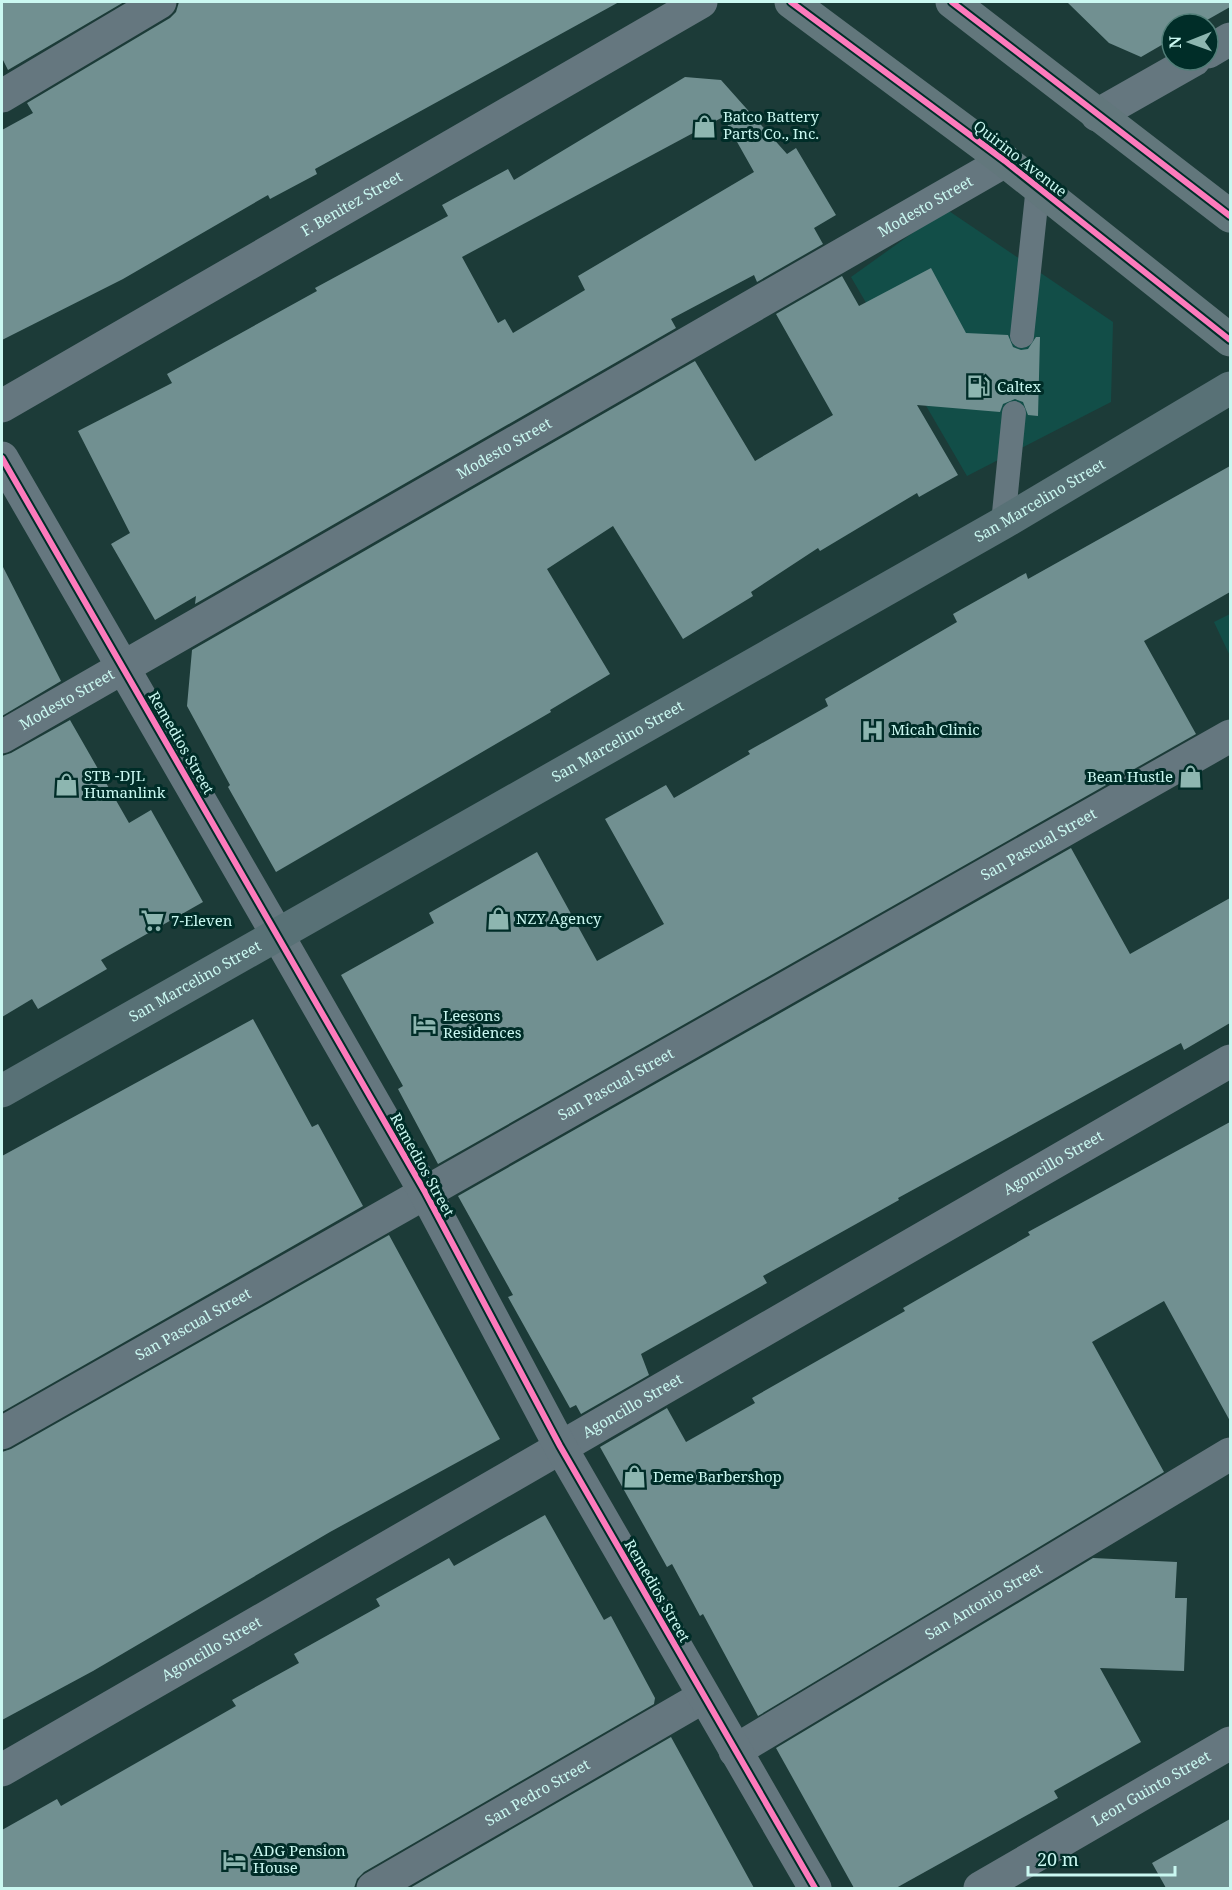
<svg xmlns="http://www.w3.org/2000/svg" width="1232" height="1890" viewBox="0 0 1232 1890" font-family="'Noto Serif',serif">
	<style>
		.built { fill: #124e48 }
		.building { fill: #719091; fill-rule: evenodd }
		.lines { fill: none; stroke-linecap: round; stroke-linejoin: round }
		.service { stroke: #65777f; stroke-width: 24 }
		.minor { stroke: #65777f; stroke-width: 33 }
		.tertiary { stroke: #65777f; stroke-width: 33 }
		.secondary { stroke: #587176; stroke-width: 33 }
		.primary { stroke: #62777c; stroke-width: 33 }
		.cycleway-casing { stroke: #002d28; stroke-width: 10 }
		.cycleway { stroke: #fd7abc; stroke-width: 6 }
		.labels { text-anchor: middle; stroke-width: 6; stroke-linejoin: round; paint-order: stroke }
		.poi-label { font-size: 15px; fill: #caf8f1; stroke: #002d28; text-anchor: start }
		.street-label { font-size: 15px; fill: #caf8f1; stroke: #002d28 }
	</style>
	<rect width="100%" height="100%" fill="#1c3b38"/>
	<path class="built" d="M946,209L1113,322L1111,402L967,476L851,277Z
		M1230,614V656L1214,622Z"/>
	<path class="building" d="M2,2H124L8,70L2,58Z
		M179,2H619L315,169L317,174L270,199L268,195L123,279L2,340V130L33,113L27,103L170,18L176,12Z
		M1067,2H1230V7L1200,24H1172V39L1141,57L1109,43Z
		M685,77L721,80L787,154L796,148L836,215L814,228L823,244L757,282L754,275L671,319L676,328L195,604L196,596L155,620L111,544L130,533L78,431L172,383L167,374L317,291L315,288L448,216L442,205L508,169L514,180ZM723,117L754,172L578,276L585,290L513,333L505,319L498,323L462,257Z
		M931,268L966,333L1008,335L1013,347L1021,350L1028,349L1036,337H1040L1038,416L1028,415L1023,402L1015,399L1003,404L1000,412L917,405L958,475L919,497L917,493L820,551L818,548L751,592L753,596L683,639L613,526L547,569L610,674L550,710L551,712L276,872L228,787L230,785L187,706L192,650L695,361L755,461L833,415L776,314L842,276L859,306Z
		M1230,466V592L1144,641L1196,734L438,1164L398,1089L403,1086L341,975L434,923L429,913L537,852L597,961L664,924L605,819L666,785L674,798L750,754L748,751L828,706L825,699L957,622L953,614L1026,573L1028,579Z
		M2,565L61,681L2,716Z
		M70,720L129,823L151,810L203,902L101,960L107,969L38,1009L32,999L2,1017V756L11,753Z
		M1071,848L1130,954L1230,898V1023L1184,1050L1181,1043L898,1198L899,1200L763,1276L767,1283L641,1354L649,1375L581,1414L576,1405L570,1408L508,1297L513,1295L458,1196Z
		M253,1019L312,1127L318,1124L363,1206L2,1412V1156Z
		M1230,1122V1421L1164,1301L1092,1342L1164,1472L758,1716L703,1614L700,1616L672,1564L667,1567L600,1447L667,1408L686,1442L755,1403L752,1398L905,1311L903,1308L1030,1235L1028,1232Z
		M389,1235L500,1439L330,1532L93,1671L2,1720V1452L11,1449Z
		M545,1515L604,1620L611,1616L655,1698L654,1704L364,1872L357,1879L354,1888H2V1830L57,1799L61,1806L236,1706L232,1700L299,1663L294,1654L380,1606L376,1599L449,1558L454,1566Z
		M1093,1558L1177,1562L1175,1598H1187L1184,1671L1100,1668L1141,1742L1054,1791L1058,1798L896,1888H854L776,1748Z
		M671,1737L754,1888H410Z
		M1230,1819V1888H1166L1152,1863Z"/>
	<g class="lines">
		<path class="service" d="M1022,336L1038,186
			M1003,523L1014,413"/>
		<g class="minor">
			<path d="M1208,52L1230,39"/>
			<path d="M2,96L160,2"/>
			<path d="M1097,115L1194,60"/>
			<path id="s1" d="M2,406L701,2"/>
			<path d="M2,458L277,934"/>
			<path id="s2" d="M2,737L1005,161"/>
			<path id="s3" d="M2,1433L1230,736"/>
			<path id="s4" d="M735,1751L1230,1454"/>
			<path id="s5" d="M2,1770L1230,1061"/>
			<path id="s6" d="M373,1888L703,1697"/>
		</g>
		<g class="tertiary">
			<path d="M277,934L425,1192L560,1446L815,1888"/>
			<path id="s7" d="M980,1888L1230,1743"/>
		</g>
		<path class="secondary" id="s8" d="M2,1091L1003,523L1230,388"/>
		<path class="primary" d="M791,2L1005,161L1230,340
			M952,2L1230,216"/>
		<defs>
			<path id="cycleway" d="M791,2L1005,161L1230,340
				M952,2L1230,216
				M2,458L425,1192L560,1446L815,1888"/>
		</defs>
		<use href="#cycleway" class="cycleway-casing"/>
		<use href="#cycleway" class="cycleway"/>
	</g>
	<defs>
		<symbol id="shop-bare" viewBox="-9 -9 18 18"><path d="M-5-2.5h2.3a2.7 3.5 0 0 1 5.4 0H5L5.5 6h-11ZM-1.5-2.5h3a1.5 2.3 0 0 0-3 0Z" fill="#8db6b0" stroke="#002d28" stroke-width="2.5" paint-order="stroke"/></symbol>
		<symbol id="fuel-bare" viewBox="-9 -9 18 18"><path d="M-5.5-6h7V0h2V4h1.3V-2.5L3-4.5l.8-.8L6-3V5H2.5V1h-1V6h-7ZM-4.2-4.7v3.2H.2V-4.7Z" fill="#8db6b0" stroke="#002d28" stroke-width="2.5" paint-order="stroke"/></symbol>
		<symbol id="hospital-bare" viewBox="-9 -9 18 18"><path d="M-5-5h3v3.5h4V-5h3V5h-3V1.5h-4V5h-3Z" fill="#8db6b0" stroke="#002d28" stroke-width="2.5" paint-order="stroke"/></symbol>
		<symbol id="supermarket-bare" viewBox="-9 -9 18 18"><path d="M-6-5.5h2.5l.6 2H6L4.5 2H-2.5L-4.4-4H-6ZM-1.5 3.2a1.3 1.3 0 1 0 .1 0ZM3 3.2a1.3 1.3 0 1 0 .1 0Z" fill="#8db6b0" stroke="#002d28" stroke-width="2.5" paint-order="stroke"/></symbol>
		<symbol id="hotel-bare" viewBox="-9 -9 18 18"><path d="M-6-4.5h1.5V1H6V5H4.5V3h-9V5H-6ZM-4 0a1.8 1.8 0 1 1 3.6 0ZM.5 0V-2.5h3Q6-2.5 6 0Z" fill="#8db6b0" stroke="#002d28" stroke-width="2.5" paint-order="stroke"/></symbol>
	</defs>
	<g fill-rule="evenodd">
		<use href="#shop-bare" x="688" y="110" width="33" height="33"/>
		<use href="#fuel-bare" x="962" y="370" width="33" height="33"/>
		<use href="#hospital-bare" x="856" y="714" width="33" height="33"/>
		<use href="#shop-bare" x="1174" y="760" width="33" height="33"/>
		<use href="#shop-bare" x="50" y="768" width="33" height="33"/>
		<use href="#shop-bare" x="482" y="902" width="33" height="33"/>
		<use href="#supermarket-bare" x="136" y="904" width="33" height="33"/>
		<use href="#hotel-bare" x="408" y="1008" width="33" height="33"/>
		<use href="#shop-bare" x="618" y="1460" width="33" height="33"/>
		<use href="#hotel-bare" x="218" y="1844" width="33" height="33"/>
	</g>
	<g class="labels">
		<g class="poi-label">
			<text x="723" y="122">Batco Battery<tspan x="723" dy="17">Parts Co., Inc.</tspan></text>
			<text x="997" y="392">Caltex</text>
			<text x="891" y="735">Micah Clinic</text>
			<text x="84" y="781">STB -DJL<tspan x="84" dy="17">Humanlink</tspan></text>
			<text x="1173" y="782" text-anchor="end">Bean Hustle</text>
			<text x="516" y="924">NZY Agency</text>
			<text x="171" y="926">7-Eleven</text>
			<text x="443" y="1021">Leesons<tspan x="443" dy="17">Residences</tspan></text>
			<text x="653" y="1482">Deme Barbershop</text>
			<text x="253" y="1856">ADG Pension<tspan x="253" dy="17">House</tspan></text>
		</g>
		<g class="street-label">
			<text transform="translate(1020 159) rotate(38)" y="5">Quirino Avenue</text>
			<text dy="5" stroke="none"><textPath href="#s1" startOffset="404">F. Benitez Street</textPath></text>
			<text dy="5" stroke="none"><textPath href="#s2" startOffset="1065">Modesto Street</textPath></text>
			<text dy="5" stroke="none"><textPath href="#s2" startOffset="579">Modesto Street</textPath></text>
			<text dy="5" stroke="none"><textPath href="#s8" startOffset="1194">San Marcelino Street</textPath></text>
			<text dy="5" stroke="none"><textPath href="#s2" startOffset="75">Modesto Street</textPath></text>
			<text dy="5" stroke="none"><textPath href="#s8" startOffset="708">San Marcelino Street</textPath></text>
			<text transform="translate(181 743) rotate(60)" y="5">Remedios Street</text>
			<text dy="5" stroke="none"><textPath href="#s3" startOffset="1192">San Pascual Street</textPath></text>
			<text dy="5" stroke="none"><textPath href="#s8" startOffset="222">San Marcelino Street</textPath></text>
			<text dy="5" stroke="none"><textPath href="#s3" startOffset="706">San Pascual Street</textPath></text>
			<text dy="5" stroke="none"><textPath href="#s5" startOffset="1214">Agoncillo Street</textPath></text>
			<text transform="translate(422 1165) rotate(61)" y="5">Remedios Street</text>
			<text dy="5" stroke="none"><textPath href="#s3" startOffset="220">San Pascual Street</textPath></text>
			<text dy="5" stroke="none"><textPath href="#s5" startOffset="728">Agoncillo Street</textPath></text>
			<text transform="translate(657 1591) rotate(60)" y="5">Remedios Street</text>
			<text dy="5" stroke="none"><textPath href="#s4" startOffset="290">San Antonio Street</textPath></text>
			<text dy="5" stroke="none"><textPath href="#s5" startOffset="242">Agoncillo Street</textPath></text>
			<text dy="5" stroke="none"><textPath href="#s7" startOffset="198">Leon Guinto Street</textPath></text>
			<text dy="5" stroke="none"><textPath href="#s6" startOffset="190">San Pedro Street</textPath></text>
		</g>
	</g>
	<rect width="1232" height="1890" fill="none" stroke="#caf8f1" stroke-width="6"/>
	<g transform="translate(1190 42) rotate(269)"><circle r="28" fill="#002d28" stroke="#517e78" stroke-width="1.5"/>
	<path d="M0-4.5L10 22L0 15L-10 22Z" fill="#8db6b0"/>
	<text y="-9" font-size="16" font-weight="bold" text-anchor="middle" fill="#caf8f1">N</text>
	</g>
	<path d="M1028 1866v9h147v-9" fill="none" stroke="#caf8f1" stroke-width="3"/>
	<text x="1037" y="1866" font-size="18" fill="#caf8f1" stroke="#002d28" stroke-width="4.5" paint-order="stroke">20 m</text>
</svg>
